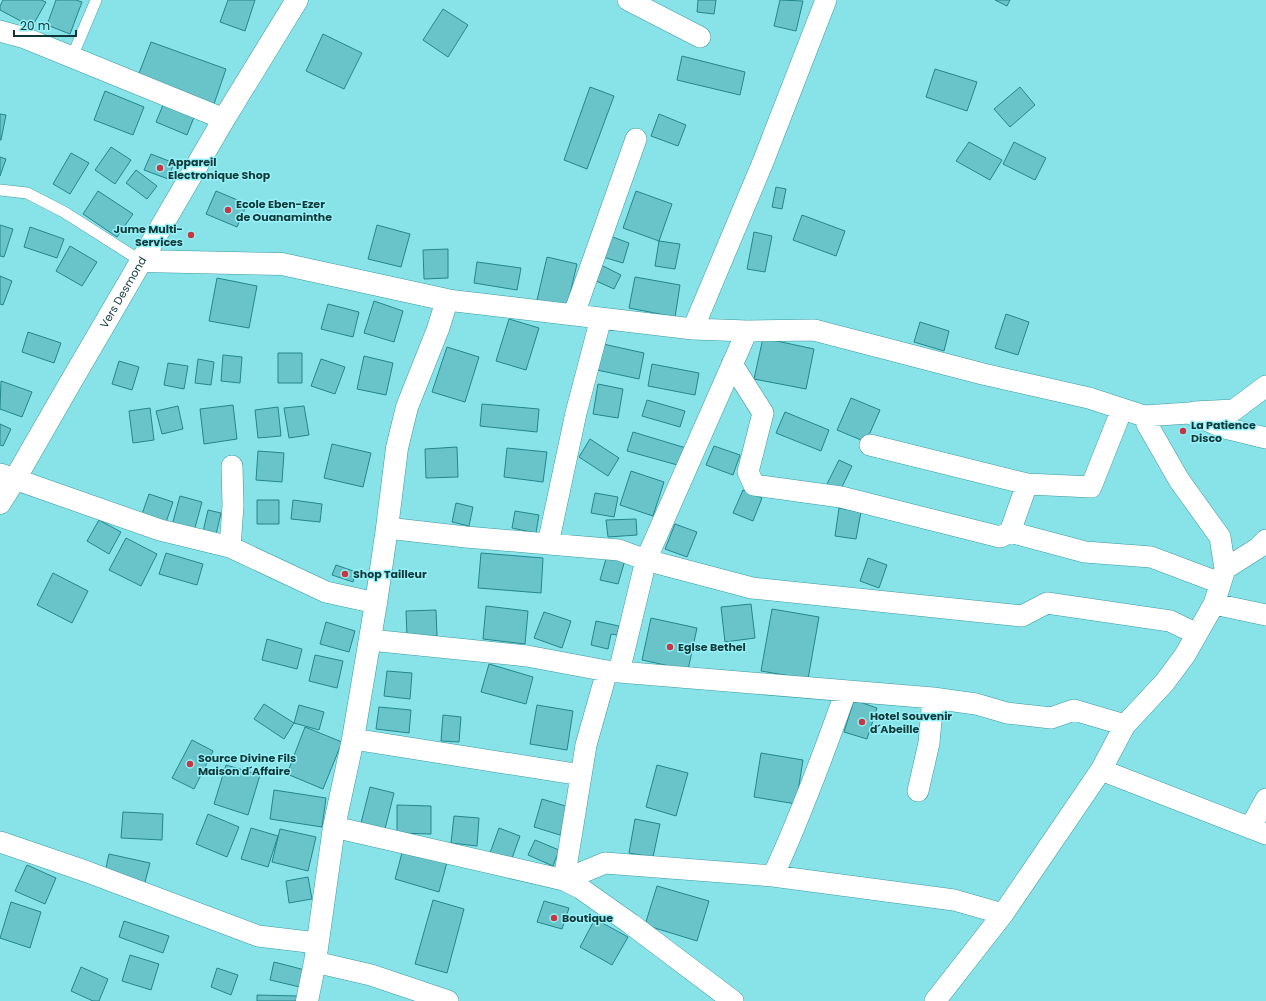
<svg xmlns="http://www.w3.org/2000/svg" width="1266" height="1001" viewBox="0 0 1266 1001" font-family="Poppins,sans-serif">
	<style>
		.building { fill: #69c4ca; stroke: #22868c }
		.lines { fill: none; stroke-linecap: round; stroke-linejoin: round }
		.service-casing { stroke: #3a999e; stroke-width: 12 }
		.minor-casing { stroke: #3a999e; stroke-width: 22 }
		.tertiary-casing { stroke: #3a999e; stroke-width: 23 }
		.secondary-casing { stroke: #3a999e; stroke-width: 23 }
		.service { stroke: #fff; stroke-width: 11 }
		.minor { stroke: #fff; stroke-width: 21 }
		.tertiary { stroke: #fff; stroke-width: 22 }
		.secondary { stroke: #fff; stroke-width: 22 }
		.poi-dot { fill: #c63643; stroke: #95f1f6; stroke-width: 1.5 }
		.labels { text-anchor: middle; stroke-width: 3; stroke-linejoin: round; paint-order: stroke }
		.poi-label { font-size: 11px; font-weight: bold; fill: #0f3739; stroke: #95f1f6; text-anchor: start }
		.street-label { font-size: 11px; fill: #0f3739; stroke: #95f1f6 }
	</style>
	<rect width="100%" height="100%" fill="#88e3e9"/>
	<path class="building" d="M3,0H41L46,2L32,27L0,10V6Z
		M56,0H76L82,2L70,34L47,25Z
		M228,0H255L245,31L220,22Z
		M698,0H716L714,14L697,12Z
		M780,0L803,1L796,31L774,26Z
		M995,0H1010L1007,6Z
		M443,9L468,25L448,57L423,40Z
		M323,34L362,53L344,89L306,71Z
		M151,42L226,69L214,104L138,76Z
		M682,56L745,72L740,95L677,80Z
		M935,69L977,82L967,111L926,97Z
		M590,87L614,96L587,169L564,160Z
		M1020,87L1035,105L1010,127L994,109Z
		M105,91L144,107L133,135L94,120Z
		M163,105L194,117L187,135L156,122Z
		M0,114L6,115L1,140H0Z
		M659,114L686,125L678,146L651,136Z
		M969,142L1002,160L990,180L956,161Z
		M1014,142L1046,158L1035,180L1003,164Z
		M111,147L131,160L115,184L95,170Z
		M71,153L89,163L70,194L53,184Z
		M151,154L174,163L168,179L144,170Z
		M0,157L6,159L0,176Z
		M136,170L157,186L147,199L126,183Z
		M776,187L786,189L782,209L772,207Z
		M98,191L133,214L117,237L83,214Z
		M216,191L247,204L237,227L206,214Z
		M636,191L672,204L659,241L623,228Z
		M802,215L845,231L836,256L793,240Z
		M0,225L13,229L4,257L0,256Z
		M377,225L410,234L401,267L368,259Z
		M30,227L64,239L57,258L24,247Z
		M754,232L772,236L765,272L747,269Z
		M610,236L629,243L623,263L603,257Z
		M659,241L680,244L675,269L655,266Z
		M70,246L97,262L82,286L56,271Z
		M448,249V278L424,279L423,250Z
		M547,257L577,264L567,307L537,300Z
		M477,262L521,268L517,290L474,283Z
		M601,265L621,275L614,289L594,280Z
		M0,276L12,281L3,305L0,304Z
		M635,277L680,285L675,317L629,308Z
		M217,278L257,286L249,328L209,321Z
		M374,301L403,311L394,342L364,333Z
		M328,304L359,312L353,337L321,329Z
		M1006,314L1029,322L1018,355L995,348Z
		M509,319L539,328L526,370L496,361Z
		M920,322L949,331L944,351L914,342Z
		M28,332L61,343L54,363L22,352Z
		M763,338L814,349L806,389L754,379Z
		M603,344L644,353L639,379L597,370Z
		M447,347L479,357L465,402L432,392Z
		M278,353H302V383H278Z
		M223,355L242,357L240,383L221,381Z
		M364,356L393,363L386,395L357,389Z
		M198,359L214,362L211,385L195,383Z
		M321,359L345,367L335,394L311,386Z
		M119,361L139,367L132,390L112,384Z
		M168,363L188,366L184,389L164,385Z
		M652,364L699,373L695,395L648,386Z
		M1,381L32,392L22,417L0,409Z
		M598,384L623,389L618,418L593,414Z
		M851,398L880,410L866,442L837,430Z
		M647,400L685,411L680,427L642,416Z
		M482,404L539,409L537,432L480,426Z
		M233,405L237,439L204,444L200,409Z
		M178,406L183,429L162,434L156,411Z
		M304,406L309,435L289,438L284,408Z
		M278,407L281,436L258,438L255,410Z
		M150,408L154,440L133,443L129,411Z
		M785,412L829,430L821,451L776,433Z
		M0,424L11,429L3,446L0,445Z
		M633,432L686,448L681,466L627,451Z
		M590,439L619,458L608,476L579,457Z
		M332,444L371,453L363,487L324,478Z
		M714,446L740,455L733,475L706,465Z
		M457,447L458,477L426,478L425,449Z
		M507,448L547,452L543,482L504,477Z
		M258,451L284,453L282,482L256,480Z
		M839,460L852,466L840,491L827,484Z
		M631,471L664,482L653,516L620,505Z
		M743,490L762,498L753,521L733,513Z
		M595,493L618,497L614,517L591,513Z
		M149,494L173,502L165,525L141,517Z
		M180,496L202,502L193,535L171,529Z
		M257,500H279V524H257Z
		M293,500L322,504L320,522L291,519Z
		M456,503L473,507L469,526L452,522Z
		M839,508L861,512L856,539L835,536Z
		M208,510L221,513L215,539L202,536Z
		M515,511L539,515L536,533L512,528Z
		M636,519L637,535L608,537L606,520Z
		M99,520L121,532L109,554L87,541Z
		M675,524L697,532L687,557L665,549Z
		M126,538L157,554L141,586L109,570Z
		M166,553L203,564L197,585L159,574Z
		M481,553L543,558L541,593L478,588Z
		M607,555L625,560L618,584L600,580Z
		M868,558L887,565L879,588L860,581Z
		M336,565L356,572L353,582L332,575Z
		M53,573L88,591L72,623L37,605Z
		M751,604L755,638L725,642L721,607Z
		M486,606L528,611L525,644L483,639Z
		M772,609L819,617L808,679L761,671Z
		M436,610L437,636L407,637L406,611Z
		M544,612L571,621L562,648L534,638Z
		M651,618L697,628L688,670L642,660Z
		M596,621L619,626L617,635L611,634L608,649L591,645Z
		M326,622L355,631L349,652L320,644Z
		M267,639L302,649L297,669L262,660Z
		M315,655L343,661L337,688L309,681Z
		M489,664L533,677L526,704L481,692Z
		M387,671L412,673L410,699L384,696Z
		M854,700L877,708L867,739L844,732Z
		M264,704L294,723L284,739L254,719Z
		M299,705L324,712L319,730L294,723Z
		M537,705L573,711L567,750L530,744Z
		M379,707L411,710L409,733L376,729Z
		M443,715L461,717L459,742L441,741Z
		M305,727L342,742L323,789L287,774Z
		M192,740L213,751L194,789L172,778Z
		M761,753L803,760L796,804L754,797Z
		M226,765L260,775L248,815L214,804Z
		M657,765L688,773L676,816L646,807Z
		M370,787L394,793L385,829L361,823Z
		M274,790L326,798L322,827L270,819Z
		M542,799L569,807L560,835L534,827Z
		M397,805L431,806V834L397,833Z
		M123,812L163,814L162,840L121,838Z
		M208,814L239,827L227,857L196,844Z
		M454,816L479,818L477,846L451,843Z
		M635,819L660,824L653,857L629,853Z
		M251,828L278,836L268,867L241,859Z
		M499,828L520,836L511,861L490,853Z
		M280,829L316,837L308,871L272,862Z
		M535,840L559,850L553,866L528,855Z
		M403,849L447,862L439,892L395,879Z
		M109,854L150,863L144,886L104,877Z
		M27,865L56,878L45,904L15,891Z
		M308,877L312,899L289,903L286,881Z
		M657,886L709,901L697,941L645,925Z
		M433,900L464,909L447,973L415,964Z
		M544,901L569,908L562,929L537,922Z
		M11,902L41,912L30,948L0,938Z
		M595,919L628,937L612,965L580,947Z
		M124,921L169,936L163,953L119,937Z
		M130,955L159,964L151,990L122,981Z
		M274,962L305,970L300,987L270,980Z
		M81,967L108,979L99,1001H93L71,991Z
		M217,968L238,975L231,995L211,987Z
		M257,995L298,996V1001H257Z"/>
	<g class="lines">
		<defs>
			<path id="service" d="M72,57L96,0
				M0,190L27,193L64,212L141,261"/>
			<path id="minor" d="M628,0L700,37
				M0,31L25,38L224,119
				M447,300L693,329L747,331L814,330L983,374L1089,398L1144,416L1189,413L1225,428L1266,438
				M574,314L636,139
				M693,329L763,162L826,0
				M732,364L763,413L748,472L754,485L841,497L1000,537L1010,532L1085,552L1151,557L1220,583
				M1194,412L1234,410L1266,386
				M870,445L1027,484L1091,487L1122,409
				M0,474L160,530L230,547L233,506L232,466
				M387,528L466,537L619,550L646,560L752,588L1022,616L1047,603L1170,621L1197,634
				M1010,532L1027,484
				M548,544L576,413L601,318
				M230,547L326,592L376,603
				M1225,569L1258,548L1266,540
				M1214,604L1266,615
				M370,640L527,656L607,671L933,698L976,704L1007,713L1051,718L1074,710L1125,725
				M619,672L646,560L747,331
				M353,739L581,775
				M1101,770L1266,834
				M918,791L929,743L933,698
				M334,827L564,880L580,888L631,924L733,1001
				M1250,828L1266,799
				M0,842L85,871L258,936L317,943
				M773,876C801,815 824,753 846,691
				M564,880L605,863L773,876L954,900L1003,914
				M564,880L586,745L607,671
				M315,962L371,975L448,1001
				M935,1001L1003,914L1101,770L1125,725L1165,682L1185,655L1214,604L1225,569L1220,537L1179,480L1147,424L1144,416"/>
			<path id="tertiary" d="M141,261L282,264L447,300L438,329L407,407L397,448L387,528L376,603L353,739L334,827L315,962L307,1001"/>
			<g id="secondary">
				<path id="s1" d="M0,503L15,479L69,385L224,119L297,0"/>
			</g>
		</defs>
		<use href="#service" class="service-casing"/>
		<use href="#minor" class="minor-casing"/>
		<use href="#tertiary" class="tertiary-casing"/>
		<use href="#secondary" class="secondary-casing"/>
		<use href="#service" class="service"/>
		<use href="#minor" class="minor"/>
		<use href="#tertiary" class="tertiary"/>
		<use href="#secondary" class="secondary"/>
	</g>
	<g class="poi-dot">
		<circle cx="160" cy="168" r="4"/>
		<circle cx="228" cy="210" r="4"/>
		<circle cx="191" cy="235" r="4"/>
		<circle cx="1183" cy="431" r="4"/>
		<circle cx="345" cy="574" r="4"/>
		<circle cx="670" cy="647" r="4"/>
		<circle cx="862" cy="722" r="4"/>
		<circle cx="190" cy="764" r="4"/>
		<circle cx="554" cy="918" r="4"/>
	</g>
	<g class="labels">
		<g class="poi-label">
			<text x="168" y="166">Appareil<tspan x="168" dy="13">Electronique Shop</tspan></text>
			<text x="236" y="208">Ecole Eben-Ezer<tspan x="236" dy="13">de Ouanaminthe</tspan></text>
			<text x="183" y="233" text-anchor="end">Jume Multi-<tspan x="183" dy="13">Services</tspan></text>
			<text x="1191" y="429">La Patience<tspan x="1191" dy="13">Disco</tspan></text>
			<text x="353" y="578">Shop Tailleur</text>
			<text x="678" y="651">Eglse Bethel</text>
			<text x="870" y="720">Hotel Souvenir<tspan x="870" dy="13">d´Abeille</tspan></text>
			<text x="198" y="762">Source Divine Fils<tspan x="198" dy="13">Maison d´Affaire</tspan></text>
			<text x="562" y="922">Boutique</text>
		</g>
		<g class="street-label">
			<text dy="4" stroke="none"><textPath href="#s1" startOffset="244">Vers Desmond</textPath></text>
		</g>
	</g>
	<path d="M14 30v6h62v-6" fill="none" stroke="#0f3739" stroke-width="2"/>
	<text x="20" y="30" font-size="12" fill="#0f3739" stroke="#95f1f6" stroke-width="3" paint-order="stroke">20 m</text>
</svg>
